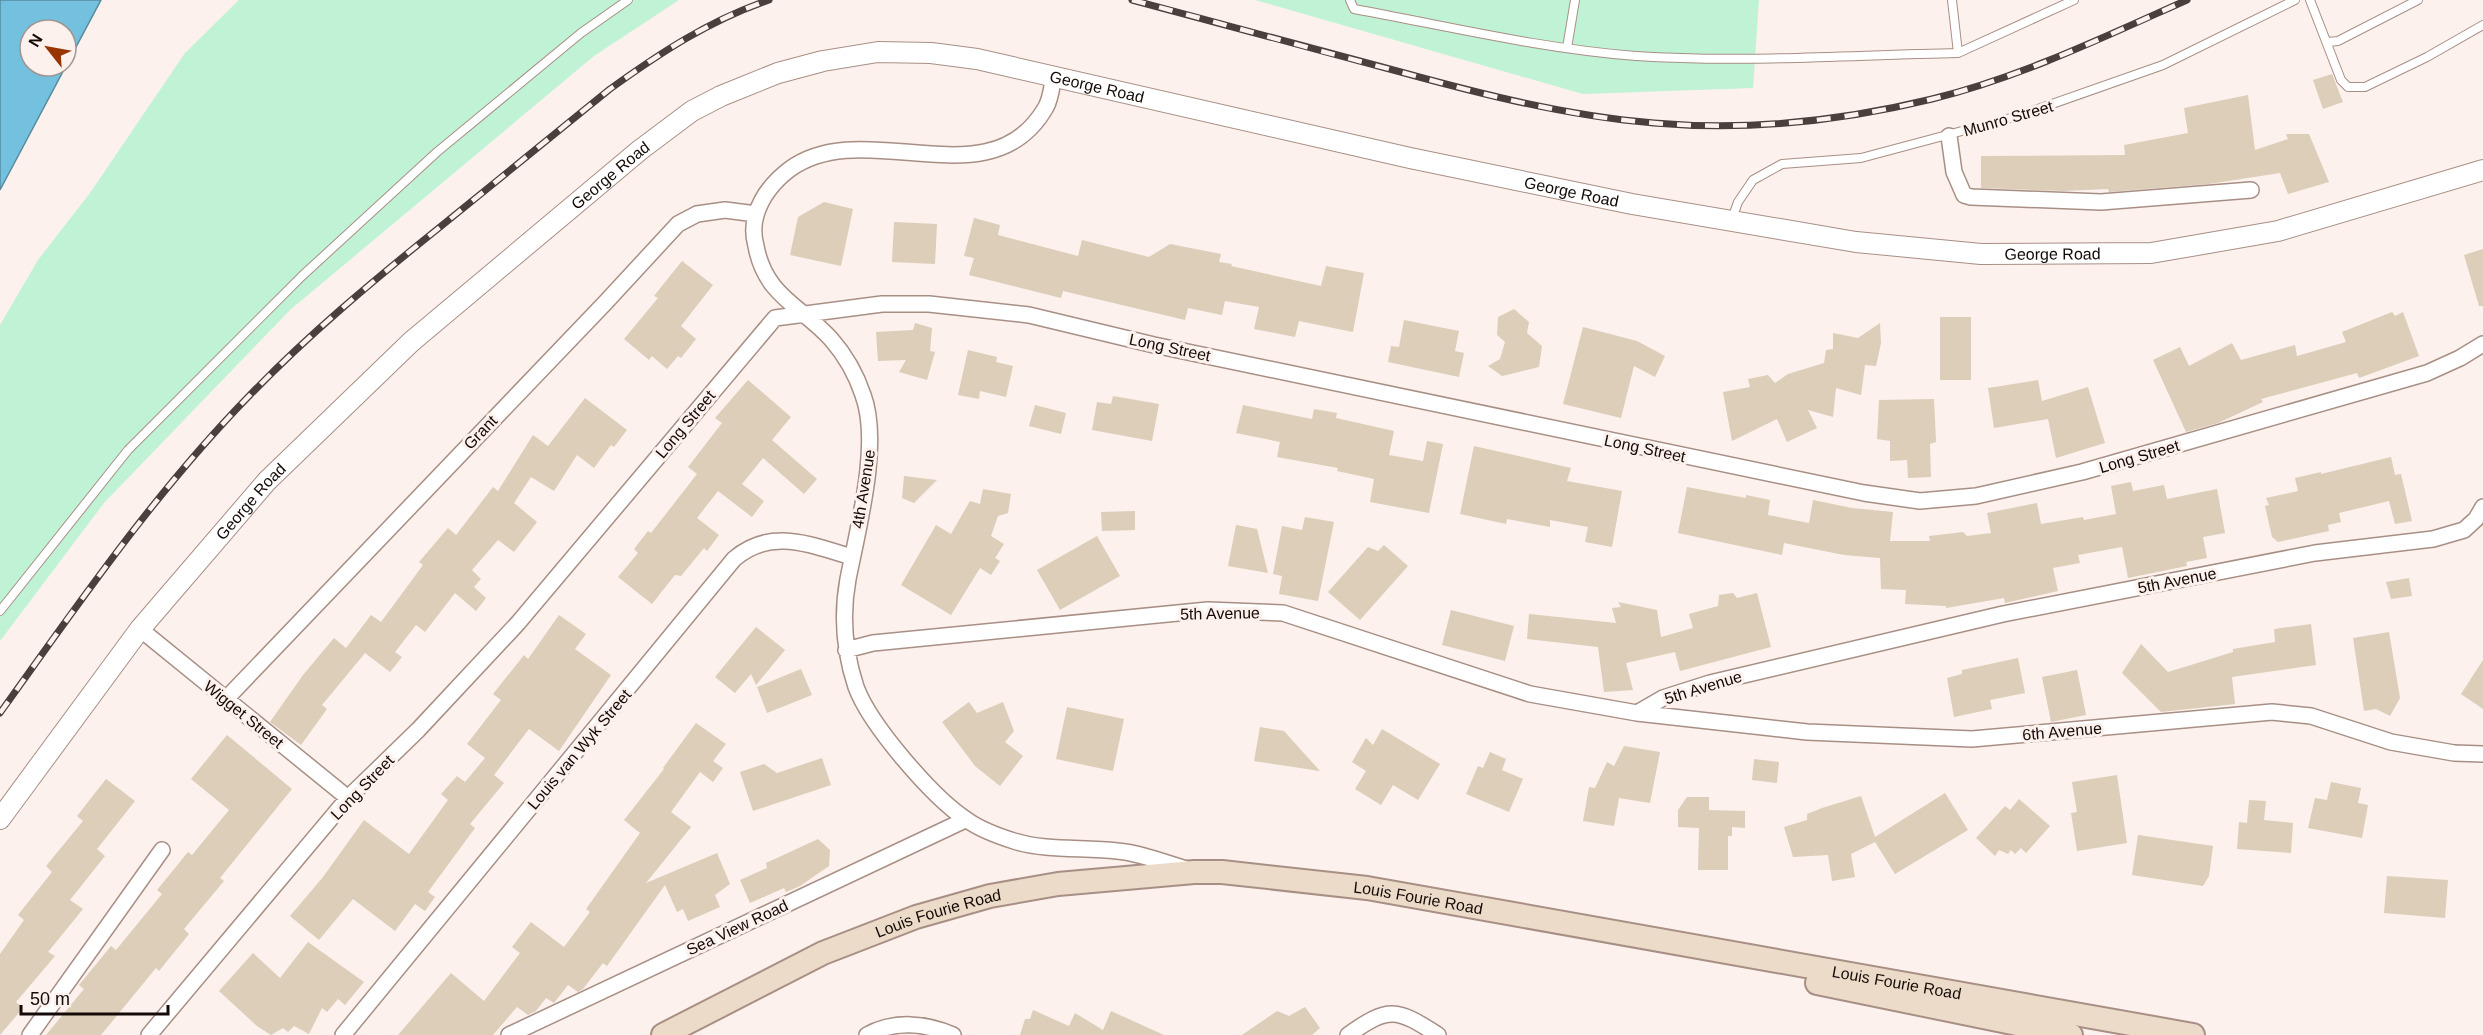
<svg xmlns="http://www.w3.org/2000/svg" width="2483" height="1035" viewBox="0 0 2483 1035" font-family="Helvetica,sans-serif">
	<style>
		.green { fill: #c0f2d6 }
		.water { fill: #74c0df; stroke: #578a9e; stroke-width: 1.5; fill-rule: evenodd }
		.building { fill: #dcceb8 }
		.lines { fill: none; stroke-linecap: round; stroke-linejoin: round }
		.service-casing { stroke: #a88f85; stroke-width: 10 }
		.minor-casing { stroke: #a88f85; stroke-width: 18 }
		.tertiary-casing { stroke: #a88f85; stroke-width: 22 }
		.secondary-casing { stroke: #a88f85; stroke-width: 26 }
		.service { stroke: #fff; stroke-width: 8 }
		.minor { stroke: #fff; stroke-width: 15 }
		.tertiary { stroke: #fff; stroke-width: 20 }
		.secondary { stroke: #ecdbc8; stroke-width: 22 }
		.rail-casing { stroke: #493f3c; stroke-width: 7 }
		.rail { stroke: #fcf1ec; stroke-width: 4.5; stroke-dasharray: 14; stroke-linecap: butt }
		.labels { text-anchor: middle; stroke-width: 6; stroke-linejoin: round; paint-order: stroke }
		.street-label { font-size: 16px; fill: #140b08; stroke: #fcf1ec }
	</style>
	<rect width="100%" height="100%" fill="#fcf1ec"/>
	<path class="green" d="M239,0H679L594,56L290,310L104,503L0,641V325L38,260L90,193L185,53Z
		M1255,0H1759L1753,88L1583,94Z"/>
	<path class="water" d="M0,0H101L0,190ZM30,30H66V66H30Z"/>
	<path class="building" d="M2332,74L2343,102L2323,109L2313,80Z
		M2248,95L2255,150L2288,139L2286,134H2309L2329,182L2288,194L2280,173L2209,184L2109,192L2108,189L2063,191L1981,188V156L2125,155L2124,145L2188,133L2184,108Z
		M824,202L853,209L841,266L790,255L798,217Z
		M974,218L1000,225L998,235L1078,256L1082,240L1149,257L1170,244L1221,254L1219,262L1232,264L1231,266L1321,286L1326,266L1364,273L1353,332L1299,321L1295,337L1254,329L1259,307L1225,301L1222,315L1188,308L1185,320L1063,291L1061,298L969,275L974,258L964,256Z
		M894,222L937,224L935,264L892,262Z
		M2483,249V306H2479L2464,255Z
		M682,261L713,285L681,326L696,339L681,358L678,356L667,369L652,356L649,360L624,339L658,298L654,296Z
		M1514,309L1529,322L1527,333L1542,346L1539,367L1502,376L1488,366L1500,359L1505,342L1497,335L1498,317Z
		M2392,312L2395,316L2403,312L2419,356L2359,378L2357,373L2261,399L2263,402L2218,423L2186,432L2153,360L2180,347L2189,366L2232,343L2241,360L2295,345L2297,356L2346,342L2342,332Z
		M1940,317H1971V380H1940Z
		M1404,320L1459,331L1455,351L1464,353L1459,377L1388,362L1391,346L1399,347Z
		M915,323L932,328L930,351L935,352L927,380L899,372L906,360L878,361L876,332L913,330Z
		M1880,323L1881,343L1876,366L1865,365L1861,395L1836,388L1833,417L1808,410L1817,428L1787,442L1777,419L1732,441L1723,392L1750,387L1748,379L1768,375L1775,383L1788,374L1824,363L1826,350L1833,349V333L1858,338Z
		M1583,327L1637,341L1665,356L1655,377L1634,366L1621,418L1563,404Z
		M968,350L997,357L996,362L1013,366L1006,397L980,391L979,399L958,395Z
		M748,380L791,417L772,440L817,479L804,494L763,458L742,484L764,501L752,517L718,491L697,518L719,535L707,551L704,548L681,576L675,575L652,604L618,577L638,553L634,549L648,531L651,533L697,474L688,467L722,423L715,418Z
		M2038,380L2042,401L2088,387L2105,443L2056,458L2048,419L1994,428L1988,388Z
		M1113,396L1159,404L1152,441L1092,430L1097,402L1111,404Z
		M585,398L627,430L614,447L611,445L594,468L577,455L554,491L531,477L514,503L537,522L514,552L498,540L472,570L481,579L474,587L486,598L476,611L455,593L425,632L416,625L395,652L402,657L390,672L365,653L322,705L327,709L301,745L270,722L303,675L334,638L346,648L371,615L381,622L423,565L419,562L448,528L456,535L493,487L498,491L533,435L548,446Z
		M1934,399L1936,442L1930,444L1931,477L1908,478L1907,460L1890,461V441L1877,439L1879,400Z
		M1035,405L1066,413L1061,434L1029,426Z
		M1243,405L1312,419L1314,409L1337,413L1336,418L1394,431L1389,455L1423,461L1427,441L1443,444L1429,513L1370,502L1374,479L1337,471L1338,468L1277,457L1280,442L1236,433Z
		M1474,446L1571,468L1567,481L1622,491L1612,547L1585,542L1588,527L1550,520V527L1507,519L1506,524L1460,514Z
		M2391,457L2395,475L2401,474L2412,521L2395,524L2389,501L2339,513L2341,522L2328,525L2329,531L2278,542L2272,537L2265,506L2269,505L2266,498L2298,491L2295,478L2321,472V474Z
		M904,476L937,480L914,503L902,498Z
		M2131,482L2133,491L2164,485L2167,499L2217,489L2225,533L2203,537L2207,558L2186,562L2187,566L2128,578L2122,547L2078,555L2080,563L2053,568L2058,591L2005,603L2004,598L1946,608V606L1905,604L1906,590L1881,589L1880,558L1844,555L1784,543L1782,555L1678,533L1687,487L1746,498V495L1770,500L1768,515L1809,523L1813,500L1852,508L1893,512L1890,541H1930L1929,536L1963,532L1967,536L1991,533L1987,513L2037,503L2041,524L2083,517L2084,520L2116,514L2111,486Z
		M983,489L1011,494L1008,513L998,516L991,536L1004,544L995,558L1000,561L991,575L980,568L951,615L901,585L936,525L951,534L970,501L980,504Z
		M1135,511V530L1102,531L1101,512Z
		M1305,517L1334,522L1318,601L1279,594L1282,576L1273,574L1282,526L1302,530Z
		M1236,525L1257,529L1268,573L1228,566Z
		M1097,536L1120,576L1060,610L1037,570Z
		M1384,545L1408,566L1360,620L1328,592L1368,547L1378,551Z
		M2409,578L2412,596L2391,599L2386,582Z
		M1733,593L1737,598L1757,593L1771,647L1680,671L1675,652L1626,663L1633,690L1604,692L1598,647L1527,639L1529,614L1616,623L1612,608L1621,607L1618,602L1657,610L1661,637L1693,628L1689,614L1718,606L1719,595Z
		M1451,610L1514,626L1505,661L1442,645Z
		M559,615L586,634L575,649L611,675L559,751L529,729L494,775L504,783L470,824L475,828L428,892L435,897L425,911L415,904L395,931L353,899L319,940L290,916L323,877L364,820L409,854L448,800L441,794L457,776L465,782L485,758L467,744L501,700L493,694L524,655L528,659Z
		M2311,624L2316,665L2232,677L2235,704L2161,712L2122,673L2141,644L2168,672L2233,652V649L2275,642L2274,629Z
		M756,627L785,650L756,685L751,674L735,693L715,677Z
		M2389,632L2400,698L2390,716L2376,709L2364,711L2353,638Z
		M2018,658L2025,693L1990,700L1992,709L1954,717L1947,678L1962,674V670Z
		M2483,660V709L2461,694Z
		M801,669L812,695L767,713L757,687Z
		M2077,670L2086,715L2051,722L2042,677Z
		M969,702L977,713L1003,702L1014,731L1005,742L1023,756L1000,786L975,766L942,722Z
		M1067,707L1124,719L1113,771L1056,759Z
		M696,723L726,744L713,761L723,768L713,782L700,772L671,812L691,827L646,883L717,853L730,884L715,895L720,907L688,921L683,909L677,912L665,885L607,966L603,963L583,989L578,992L568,985L554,1003L546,998L536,1011L528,1015L517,1007L493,1035H398L451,973L484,1001L520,953L512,947L531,922L564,947L590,912L586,909L640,833L624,820L664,769L663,768Z
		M1260,727L1284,731L1320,771L1254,761Z
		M1382,729L1440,764L1418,800L1393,785L1381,805L1355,789L1366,771L1352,762L1366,738L1373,745Z
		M227,735L292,789L220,878L224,881L184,929L189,934L159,971L156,968L101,1035H46L84,989L79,985L111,946L116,950L162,894L157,890L188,852L192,855L229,810L191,779Z
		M1624,746L1660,752L1650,803L1619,798L1614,826L1583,821L1589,787L1595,788L1607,762L1614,766Z
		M1490,752L1506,759L1502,770L1523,779L1509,812L1466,794L1478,766L1483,768Z
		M822,758L831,785L753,811L740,772L764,764L777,773Z
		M1754,759L1779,762L1777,783L1752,780Z
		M2117,775L2127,843L2077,851L2071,813L2077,812L2072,782Z
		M106,779L135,801L97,849L105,856L70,900L83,909L48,952L55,956L16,1002L23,1008L0,1035V954L24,920L18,915L52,872L46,866L83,821L77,816Z
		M2331,782L2361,788L2358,803L2368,805L2362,838L2308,828L2315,798L2327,800Z
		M1945,793L1968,830L1895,874L1875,842L1851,854L1855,877L1832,881L1828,855L1793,857L1784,827L1807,820V814L1822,808L1861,796L1875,837Z
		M1687,797H1709V810L1745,811V828L1732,827V836H1728V870H1698L1699,828L1678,827V810Z
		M2019,799L2050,826L2026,853L2021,848L2015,854L2011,850L2008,854L1999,850L1995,856L1976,838L2005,806L2010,810Z
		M2249,800L2266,801L2264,820L2293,823L2291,853L2237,849L2239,822L2247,823Z
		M2138,835L2213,846L2209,876L2203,886L2132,875Z
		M818,839L830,850L829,866L800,886L786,892L784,888L750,903L740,880L767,868L766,863Z
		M2387,876L2448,880L2445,918L2384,913Z
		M308,942L364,982L345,1005L338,999L327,1012L322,1008L309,1034L294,1026L288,1032L283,1028L271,1035L257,1026L219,991L253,953L280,978Z
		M1305,1007L1320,1028L1312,1035H1242L1277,1011L1289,1016Z
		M1033,1010L1069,1026L1075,1013L1103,1030L1111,1011L1164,1035H1020L1025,1019H1030Z"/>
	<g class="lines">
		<defs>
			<path id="service" d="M1350,0L1354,9C1447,26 1542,49 1636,56C1743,63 1851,55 1958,53
				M1952,0L1958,53L2074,0
				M2310,0L2341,80L2348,87H2365L2427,57L2483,25
				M2328,42L2338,41L2418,0
				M1567,48L1575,0
				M1732,219L1738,202L1753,180L1782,164L1861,158L2018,116L2163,65L2295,0
				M0,611L128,450L302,276L437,152L581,33L628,0"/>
			<path id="minor" d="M1054,75C1052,85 1051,98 1046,107C991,204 866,114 790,169C774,181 762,195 756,215C753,225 753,235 756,246C765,296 801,306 831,339C846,356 856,374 863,395C881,443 858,528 848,579C841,617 844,651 856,687C870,725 933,798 967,820C981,830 998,836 1014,841C1046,851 1084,847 1117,851C1140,853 1163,862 1186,869
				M1949,136L1954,172L1964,195L1971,197L2101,202L2251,190
				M140,629L348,798
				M846,650L873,643L1208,610L1283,613L1530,694L1637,713L1807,732L1972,739L2272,712L2311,716L2391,742L2454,753L2483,754
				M226,699L605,303L678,224L697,214L725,210L756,214
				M1637,713L1663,698L1710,683L2003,614L2315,553L2433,539L2464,530L2476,519L2483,507
				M30,1035L162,850
				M149,1035L348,798L418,730L518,623L775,318L882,304H929L1029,315L1154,345L1864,493L1920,501L1976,496L2082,472L2427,373L2460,358L2483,344
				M343,1035L734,559C771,527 810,545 852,557
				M509,1035L965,820
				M867,1035C894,1020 926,1023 953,1035
				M1348,1035C1389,1006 1396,1008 1438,1035"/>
			<g id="tertiary">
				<path id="s1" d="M0,819L140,629L267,481L411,342L640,150L692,111L721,96L778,73L823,61L878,52L931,53L977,59L1410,158L1632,204L1856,242L1981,254L2151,253L2278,231L2483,170"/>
			</g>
			<g id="secondary">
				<path d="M1817,983L2071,1035"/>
				<path id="s2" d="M663,1035L823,953L916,917L990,896L1058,884L1194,872H1222L1367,888L2193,1035"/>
			</g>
		</defs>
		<use href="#service" class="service-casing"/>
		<use href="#minor" class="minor-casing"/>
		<use href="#tertiary" class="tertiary-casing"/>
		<use href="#secondary" class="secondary-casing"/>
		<use href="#service" class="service"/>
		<use href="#minor" class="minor"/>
		<use href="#tertiary" class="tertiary"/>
		<use href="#secondary" class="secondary"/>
		<defs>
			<path id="rail" d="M1132,0C1220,23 1308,48 1397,71C1481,94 1566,116 1654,123C1747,131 1842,121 1932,99C2021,77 2104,37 2187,0
				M0,713C79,603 155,492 250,395C309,334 374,280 440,227C497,181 553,135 610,89C660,53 710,20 769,0"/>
		</defs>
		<use href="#rail" class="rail-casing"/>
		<use href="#rail" class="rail"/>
	</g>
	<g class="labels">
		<g class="street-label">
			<text dy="6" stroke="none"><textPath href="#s1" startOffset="1414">George Road</textPath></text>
			<text transform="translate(2008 118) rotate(-16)" y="6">Munro Street</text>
			<text dy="6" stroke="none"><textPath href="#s1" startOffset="891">George Road</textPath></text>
			<text dy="6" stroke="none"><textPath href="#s1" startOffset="1900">George Road</textPath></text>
			<text dy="6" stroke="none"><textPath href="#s1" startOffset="2386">George Road</textPath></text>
			<text transform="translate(1170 347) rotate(12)" y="6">Long Street</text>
			<text transform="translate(685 424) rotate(-50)" y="6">Long Street</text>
			<text transform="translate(480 432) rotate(-46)" y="6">Grant</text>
			<text transform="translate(1645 448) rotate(12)" y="6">Long Street</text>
			<text transform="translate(2139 456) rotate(-16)" y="6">Long Street</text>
			<text transform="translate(863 489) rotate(-81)" y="6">4th Avenue</text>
			<text dy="6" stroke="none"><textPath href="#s1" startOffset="405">George Road</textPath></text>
			<text transform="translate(2177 580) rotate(-11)" y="6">5th Avenue</text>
			<text transform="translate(1220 613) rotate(-1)" y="6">5th Avenue</text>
			<text transform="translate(1703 687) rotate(-17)" y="6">5th Avenue</text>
			<text transform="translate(244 714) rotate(39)" y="6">Wigget Street</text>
			<text transform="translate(2062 731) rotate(-5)" y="6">6th Avenue</text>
			<text transform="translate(579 749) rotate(-50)" y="6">Louis van Wyk Street</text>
			<text transform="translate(362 787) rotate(-46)" y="6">Long Street</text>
			<text dy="6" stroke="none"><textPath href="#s2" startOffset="788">Louis Fourie Road</textPath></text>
			<text dy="6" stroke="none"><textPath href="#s2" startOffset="302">Louis Fourie Road</textPath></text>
			<text transform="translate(737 927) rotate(-25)" y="6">Sea View Road</text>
			<text dy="6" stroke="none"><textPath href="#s2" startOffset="1274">Louis Fourie Road</textPath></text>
		</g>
	</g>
	<g transform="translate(48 48) rotate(301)"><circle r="28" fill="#fcf1ec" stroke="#9f9591" stroke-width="1.5"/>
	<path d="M0-4.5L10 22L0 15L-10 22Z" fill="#993500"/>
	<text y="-9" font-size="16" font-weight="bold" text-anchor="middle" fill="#140b08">N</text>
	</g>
	<path d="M21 1005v9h147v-9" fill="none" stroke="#140b08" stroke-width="3"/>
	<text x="30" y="1005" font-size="18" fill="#140b08" stroke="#fcf1ec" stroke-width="4.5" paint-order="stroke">50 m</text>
</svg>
